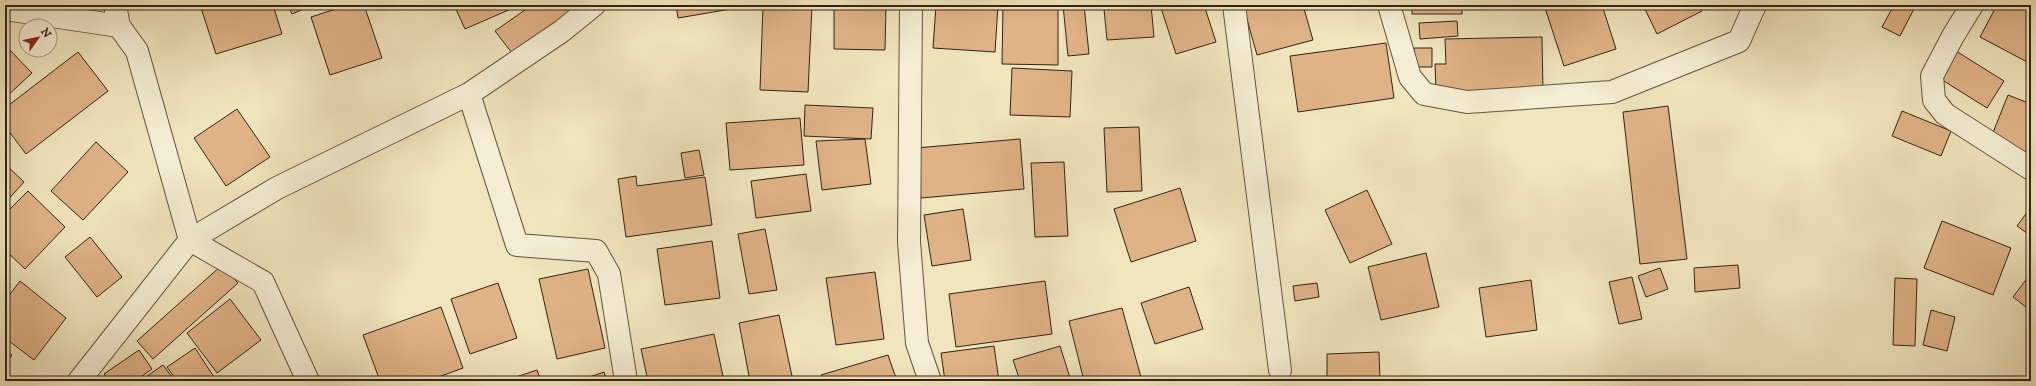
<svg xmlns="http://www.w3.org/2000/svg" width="2036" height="386" viewBox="0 0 2036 386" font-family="'IM FELL DW Pica',serif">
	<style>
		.building { fill: #e0b387; stroke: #322414 }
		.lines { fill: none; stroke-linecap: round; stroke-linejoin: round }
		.minor-casing { stroke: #62543e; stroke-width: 24 }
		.minor { stroke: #f5eed4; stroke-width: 22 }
	</style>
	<rect width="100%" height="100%" fill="#f0e5bd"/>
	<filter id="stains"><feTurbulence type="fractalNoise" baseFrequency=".005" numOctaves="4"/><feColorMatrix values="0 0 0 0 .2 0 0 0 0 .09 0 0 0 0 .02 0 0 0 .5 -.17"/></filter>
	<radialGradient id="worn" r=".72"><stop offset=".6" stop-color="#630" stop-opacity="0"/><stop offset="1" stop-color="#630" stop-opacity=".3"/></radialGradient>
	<path class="building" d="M200,5H273L282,34L216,54Z
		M288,5H313L292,14Z
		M348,5H364L382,58L330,75L311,17Z
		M454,5H520L465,29Z
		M532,5H579L512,53L495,31Z
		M676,5H743V7L678,18Z
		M763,5H812L808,92L760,90Z
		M834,5H886L885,50L834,49Z
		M936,5H998L995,52L933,48Z
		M1003,5H1058V65L1002,64Z
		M1063,5H1084L1089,54L1068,56Z
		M1151,5L1154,37L1107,40L1104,9Z
		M1160,5H1204L1216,42L1176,54Z
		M1243,5H1303L1313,40L1257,55Z
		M1412,5H1462V14H1412Z
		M1544,5H1602L1616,49L1564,66Z
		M1643,5H1699L1702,11L1657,34Z
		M1894,5H1916L1900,36L1882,27Z
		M1997,5H2023L2031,9V64L1980,37Z
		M1457,21L1458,36L1420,39L1419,23Z
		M1542,37L1543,93L1447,95L1436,89L1435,64H1446L1445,39Z
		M1386,43L1394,98L1298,112L1290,56Z
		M5,45L32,73L5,98Z
		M1414,48H1432V67H1413Z
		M1956,51L2004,81L1987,108L1939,78Z
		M78,52L108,91L26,154L5,126V108Z
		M1012,68L1072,71L1070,117L1010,115Z
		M2008,95L2031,104V156L1990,140Z
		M805,105L873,108L871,139L804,136Z
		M1668,106L1687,259L1640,264L1623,112Z
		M237,109L270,157L226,186L194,138Z
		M1902,111L1951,131L1941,156L1892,136Z
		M800,118L804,165L730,170L726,123Z
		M1139,127L1142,191L1107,192L1104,128Z
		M865,139L871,184L822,190L816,141Z
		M1020,139L1024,189L921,198L916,148Z
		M96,142L128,172L83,220L51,191Z
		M699,150L704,175L685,178L681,153Z
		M1064,162L1068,236L1035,237L1031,163Z
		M5,164L24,182L5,203Z
		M806,174L811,211L756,218L751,181Z
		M636,176L637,186L705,177L712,225L626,237L618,179Z
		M1180,188L1196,241L1131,262L1114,209Z
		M1367,190L1392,244L1350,263L1325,210Z
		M28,191L65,227L25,269L5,250V214Z
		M2031,207V236L2017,226Z
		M963,209L971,260L932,266L924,215Z
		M1942,221L2011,248L1993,295L1924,268Z
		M765,229L777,290L749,294L738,234Z
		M90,237L122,277L97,297L65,257Z
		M712,241L720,298L665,305L657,249Z
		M1426,253L1439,307L1381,320L1368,267Z
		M222,265L238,283L153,359L137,341Z
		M1738,265L1740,288L1695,292L1694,268Z
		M1660,268L1668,289L1646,297L1638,276Z
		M588,269L605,348L557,359L539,279Z
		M875,272L884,339L836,345L826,278Z
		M2031,273V311L2013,297Z
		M1632,277L1642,319L1619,324L1609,282Z
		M1895,278L1917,279L1915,346L1893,345Z
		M5,279L10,285L5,290Z
		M1531,280L1537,330L1486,337L1479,288Z
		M20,281L66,318L34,360L5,338V301Z
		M1045,281L1052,334L956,347L949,294Z
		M498,283L517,338L470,354L451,299Z
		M1317,283L1319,297L1295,301L1293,286Z
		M1189,287L1203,329L1155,344L1141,303Z
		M230,299L261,340L217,373L187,333Z
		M441,307L463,368L428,381H380L363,335Z
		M1122,308L1142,381H1084L1069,321Z
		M1931,310L1955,317L1947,351L1923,345Z
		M779,315L793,381H750L739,323Z
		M714,334L724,381H648L641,349Z
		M994,346L999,381H945L941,353Z
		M1060,346L1071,381H1020L1013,360Z
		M195,348L216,380L214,381H177L167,367Z
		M5,350L12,355L5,365Z
		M139,350L152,369L135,381H109L104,374Z
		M1379,352L1380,381H1327V354Z
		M888,355L897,381H823L821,375Z
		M163,365L175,381H140Z
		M537,370L541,381H504Z
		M604,372L607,381H578Z"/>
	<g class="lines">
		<defs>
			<path id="minor" d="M115,5L119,26L137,51L190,240L263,282L308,381
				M911,5L909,242L917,343L930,381
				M1234,5L1280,370
				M1389,5L1410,77L1424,94L1467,102L1612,92L1739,41L1755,5
				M1972,5L1953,36L1932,76L1934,100L1945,114L2031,169
				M5,9L119,26
				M469,94L517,245L596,251L609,274L626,381
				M79,381L190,240L277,188L469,94L562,31L594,5"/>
		</defs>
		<use href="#minor" class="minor-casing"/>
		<use href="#minor" class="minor"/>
	</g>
	<rect width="2036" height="386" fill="none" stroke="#f0e5bd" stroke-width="20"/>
	<rect x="6" y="6" width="2024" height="374" fill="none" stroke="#322414" stroke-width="2"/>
	<rect x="10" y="10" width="2016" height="366" fill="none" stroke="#322414"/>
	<g transform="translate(38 38) rotate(57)"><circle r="19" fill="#f5eed4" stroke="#a79d87"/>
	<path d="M0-3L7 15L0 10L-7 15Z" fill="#8f2418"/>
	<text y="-6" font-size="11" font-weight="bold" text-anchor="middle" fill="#322414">N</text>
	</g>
	<rect width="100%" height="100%" filter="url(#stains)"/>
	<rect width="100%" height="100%" fill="url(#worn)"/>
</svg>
